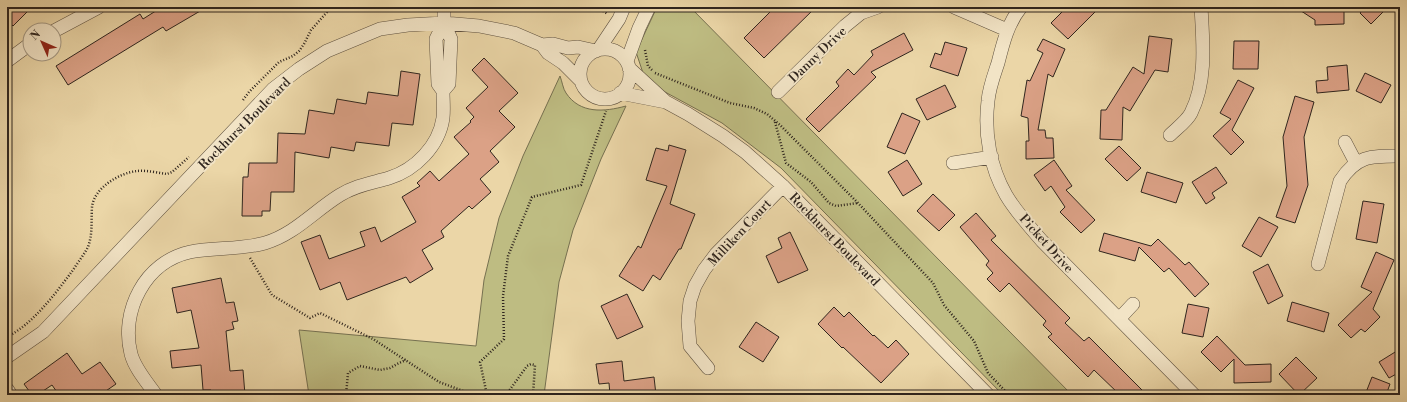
<svg xmlns="http://www.w3.org/2000/svg" width="1407" height="402" viewBox="0 0 1407 402" font-family="'Libre Bodoni',serif">
	<style>
		.green { fill: #bebc82; stroke: #767050 }
		.building { fill: #dba186; stroke: #2f251e }
		.lines { fill: none; stroke-linecap: round; stroke-linejoin: round }
		.street-casing { stroke: #5e5140; stroke-width: 14 }
		.path { stroke: #2f251e; stroke-width: 2.5; stroke-dasharray: 1 2; stroke-linecap: butt }
		.street { stroke: #f2e4c6; stroke-width: 13 }
		.labels { text-anchor: middle; stroke-width: 4; stroke-linejoin: round; paint-order: stroke }
		.street-label { font-size: 13px; fill: #2f251e; stroke: #f2e4c6 }
	</style>
	<rect width="100%" height="100%" fill="#ebd6a7"/>
	<filter id="stains"><feTurbulence type="fractalNoise" baseFrequency=".005" numOctaves="4"/><feColorMatrix values="0 0 0 0 .2 0 0 0 0 .09 0 0 0 0 .02 0 0 0 .5 -.17"/></filter>
	<radialGradient id="worn" r=".72"><stop offset=".6" stop-color="#630" stop-opacity="0"/><stop offset="1" stop-color="#630" stop-opacity=".3"/></radialGradient>
	<path class="green" d="M657,7H690L1072,395H1003L781,168L722,123L654,86L644,76L636,52Z
		M560,76C562,81 563,89 566,93C580,114 604,112 626,106L601,159L573,230L559,282L544,395H309L299,330L476,346L484,280L499,218L523,156Z"/>
	<path class="building" d="M7,7H32L13,26L7,20Z
		M162,7H207L166,31L163,27L68,85L56,66L140,14L143,19Z
		M775,7H816L764,58L744,38Z
		M1067,7H1100L1068,39L1051,23Z
		M1295,7H1344V24L1315,25V20Z
		M1365,7H1388L1371,24L1360,13Z
		M904,33L913,50L871,72L876,77L819,132L806,119L839,86L836,82L848,69L854,75L873,55L871,51Z
		M1149,36L1172,39L1168,72L1155,70L1130,111L1123,107L1122,140L1100,139L1101,110H1106L1133,67L1144,74Z
		M1043,39L1065,49L1053,77L1048,74L1038,130H1045L1046,138H1053L1054,158L1026,159V141H1029L1028,118L1021,116L1027,80L1030,81L1043,53L1037,50Z
		M1234,41H1259L1258,69H1233Z
		M945,42L967,48L958,76L930,67L935,53L941,55Z
		M484,58L518,93L499,111L515,127L490,151L499,162L480,179L491,192L472,209L469,206L441,231L444,237L422,250L433,269L410,283L406,277L347,300L340,282L320,290L301,242L320,235L329,259L365,246L360,232L375,227L381,242L416,222L402,197L420,186L417,183L430,171L439,181L469,154L454,137L471,122L470,121L474,117L466,108L488,87L472,70Z
		M1347,65L1349,90L1317,93L1316,81L1328,80L1327,67Z
		M401,71L420,74L413,125L392,123L389,146L356,142L354,151L331,147L329,158L295,152L294,192H271L270,211H262V216H242L243,177H248L249,163H277L278,133L305,134L309,110L334,114L337,99L366,104L368,92L398,96Z
		M1365,73L1391,85L1381,103L1356,91Z
		M1238,80L1254,88L1232,130L1244,142L1231,155L1213,136L1231,119L1220,113Z
		M945,85L956,107L927,120L916,99Z
		M1295,96L1314,102L1304,137L1308,185L1295,223L1276,217L1287,186L1283,137Z
		M902,113L920,121L905,154L887,147Z
		M669,145L686,150L670,204L695,214L681,249H679L660,280L653,275L643,291L619,276L638,246L641,248L667,186L646,180L656,148L668,151Z
		M1119,146L1141,168L1127,181L1105,159Z
		M907,160L922,184L903,196L888,172Z
		M1054,160L1072,186L1066,190L1095,220L1081,233L1060,212L1065,207L1051,186L1045,191L1034,175Z
		M1216,167L1227,183L1212,193L1215,198L1206,204L1192,182Z
		M1147,172L1183,183L1176,203L1141,192Z
		M933,194L955,215L939,231L917,211Z
		M1363,201L1384,204L1377,243L1356,239Z
		M976,213L996,236L991,240L1070,318L1065,323L1084,341L1089,337L1147,395H1120L1094,370L1088,377L1048,337L1052,334L1043,325L1046,321L1009,283L1000,292L987,279L993,273L986,265L989,261L960,227Z
		M1259,217L1278,227L1261,257L1242,246Z
		M790,232L808,270L778,283L766,256L782,248L778,238Z
		M1104,233L1151,246L1158,239L1185,265L1189,262L1209,284L1195,297L1169,268L1164,272L1139,247L1135,261L1099,251Z
		M1376,252L1394,260L1373,309L1380,317L1365,332L1361,329L1351,338L1338,325L1372,292L1361,287Z
		M1268,264L1283,296L1268,304L1253,272Z
		M221,278L226,303L234,302L238,321L232,322L234,329L226,331L230,371L243,370L245,395H211V390H203L201,365L172,368L170,351L199,348L191,310L177,313L172,288Z
		M627,294L643,327L617,339L601,306Z
		M1292,302L1329,313L1324,332L1287,321Z
		M1188,304L1209,308L1203,337L1182,333Z
		M834,307L844,317L849,312L873,336L874,335L888,348L896,340L909,354L881,383L843,347L842,348L818,324Z
		M756,322L779,337L763,362L739,347Z
		M1217,336L1245,365L1271,364V382L1234,383V359L1221,372L1201,352Z
		M1400,349V372L1389,378L1379,362Z
		M67,353L82,374L100,362L116,384L100,395H59L52,385L37,395H32L24,384Z
		M1296,357L1317,378L1299,395L1279,374Z
		M622,361L624,381L654,377L656,395H610L609,383L599,384L596,364Z
		M1372,377L1390,384L1386,395H1365Z"/>
	<g class="lines">
		<defs>
			<path id="street" d="M954,7L1007,30
				M1021,7C1008,23 1003,43 998,63C994,75 989,88 988,101C984,133 990,167 1006,195C1016,212 1029,226 1042,241L1194,395
				M54,31L99,7
				M542,45L548,53L563,63L581,81
				M599,49L619,19L624,7
				M580 74a25 25 0 1 1 50 0a25 25 0 1 1-50 0Z
				M7,61L30,44
				M627,61L639,28L649,7
				M629,68L666,102
				M443,91L449,84L451,39L444,23V7
				M778,92L845,26L861,13L878,7
				M620,93L666,102L688,114L723,136L745,152L783,186L988,395
				M1170,135C1176,129 1187,121 1191,113C1207,81 1203,42 1201,7
				M1345,142L1356,163
				M953,163L992,157
				M1318,264L1340,181C1357,155 1371,156 1400,156
				M1119,319L1133,304
				M7,357L43,332L273,89L299,69L327,51L380,29L408,25L444,23L479,26L514,33L542,45L553,44L568,48L578,47L596,51
				M708,368L690,346L688,321L690,301L695,286L704,270L716,254L783,186
				M7,389L11,395
				M156,395C147,382 135,369 131,354C120,311 145,262 190,252C214,247 240,250 265,243C295,234 314,211 340,195C356,185 372,183 389,178C415,170 439,146 443,118C444,109 443,100 443,91L438,84L436,39L444,23"/>
		</defs>
		<use href="#street" class="street-casing"/>
		<path class="path" d="M603,11L608,14
			M645,50L648,66L652,70
			M655,73L730,103L754,108L767,114L780,125L858,203L933,283L944,305L974,341L988,373L1009,395
			M243,100L249,92L279,62L293,56L299,51L304,44L311,30L327,12L330,7
			M775,122L786,163L811,182L829,203L836,206L858,203
			M250,258L272,295L310,318L320,313L373,339L439,382L474,395
			M7,337C34,323 55,294 73,270C78,262 84,255 88,247C93,233 91,221 92,207C94,188 119,173 137,171C147,170 158,173 167,174L172,172L189,157
			M346,395L348,373L360,366L380,370L390,368L399,363L406,360
			M487,395L480,362L504,339L503,296L508,256L532,197L581,185L606,111
			M506,395L527,366L531,364L535,365L533,395"/>
		<use href="#street" class="street"/>
	</g>
	<g class="labels">
		<g class="street-label">
			<text transform="translate(817 54) rotate(-44)" y="5">Danny Drive</text>
			<text transform="translate(244 123) rotate(-45)" y="5">Rockhurst Boulevard</text>
			<text transform="translate(739 232) rotate(-47)" y="5">Milliken Court</text>
			<text transform="translate(835 239) rotate(46)" y="5">Rockhurst Boulevard</text>
			<text transform="translate(1047 243) rotate(48)" y="5">Picket Drive</text>
		</g>
	</g>
	<rect width="1407" height="402" fill="none" stroke="#ebd6a7" stroke-width="24"/>
	<rect x="8" y="8" width="1391" height="386" fill="none" stroke="#2f251e" stroke-width="2"/>
	<rect x="12" y="12" width="1383" height="378" fill="none" stroke="#2f251e"/>
	<g transform="translate(42 42) rotate(315)"><circle r="19" fill="#f2e4c6" stroke="#a49883"/>
	<path d="M0-3L7 15L0 10L-7 15Z" fill="#8f2418"/>
	<text y="-6" font-size="11" font-weight="bold" text-anchor="middle" fill="#2f251e">N</text>
	</g>
	<rect width="100%" height="100%" filter="url(#stains)"/>
	<rect width="100%" height="100%" fill="url(#worn)"/>
</svg>
